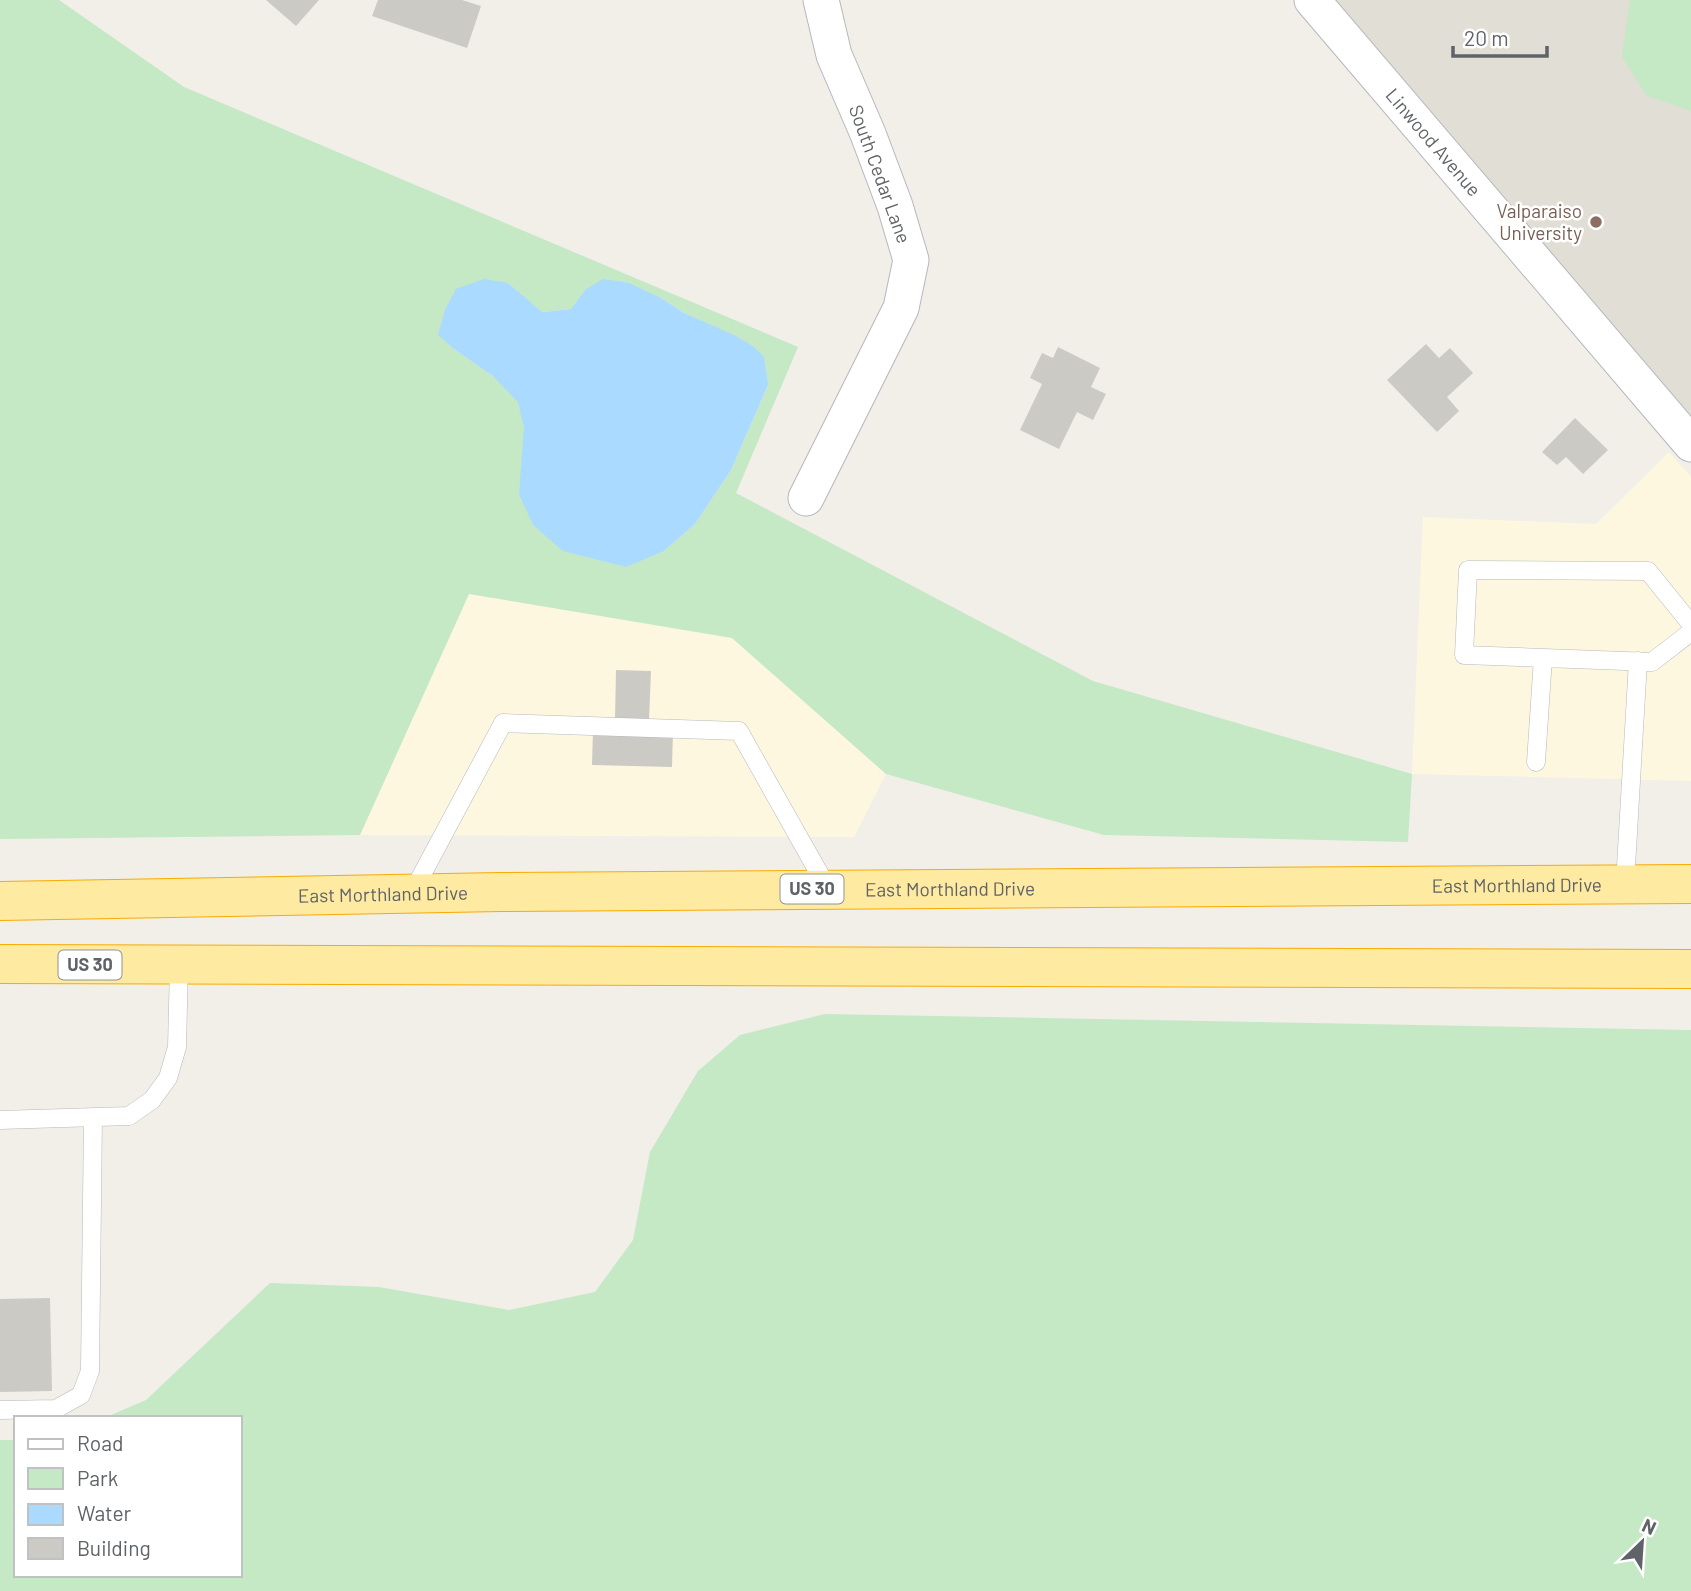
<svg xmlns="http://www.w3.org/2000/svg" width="1691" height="1591" viewBox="0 0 1691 1591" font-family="Barlow,sans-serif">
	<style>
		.commercial { fill: #fef7e0 }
		.education { fill: #e1ded6 }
		.green { fill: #c5e8c5; fill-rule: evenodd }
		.water { fill: #aadaff }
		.building { fill: #cccac5 }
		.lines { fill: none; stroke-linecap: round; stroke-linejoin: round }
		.service-casing { stroke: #b5b8bc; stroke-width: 19 }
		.minor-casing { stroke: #b5b8bc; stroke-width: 37 }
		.trunk-casing { stroke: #f9ab00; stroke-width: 40 }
		.service { stroke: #fff; stroke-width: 18 }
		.minor { stroke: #fff; stroke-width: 35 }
		.trunk { stroke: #feeaa1; stroke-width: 38 }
		.education-dot { fill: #8d6e63; stroke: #fff; stroke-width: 2.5 }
		.labels { text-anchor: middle; stroke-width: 5; stroke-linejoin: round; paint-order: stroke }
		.shield { fill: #fff; stroke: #8f9295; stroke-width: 2 }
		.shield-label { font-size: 18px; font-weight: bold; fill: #5f6368 }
		.street-label { font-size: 19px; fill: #5f6368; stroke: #fff }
		.education-label { font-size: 19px; fill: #785e54; stroke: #fff; text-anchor: end }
	</style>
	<rect width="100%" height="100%" fill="#f1efe8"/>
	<path class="commercial" d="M1669,452L1691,477V781L1412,774L1423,517L1596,524Z
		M469,594L732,638L886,774L854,837L360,835Z"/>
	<path class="education" d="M1312,0H1691V444Z"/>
	<path class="green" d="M0,0H59L184,87L798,347L736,493L1093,681L1412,774L1408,842L1104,835L886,774L732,638L469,594L360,835L0,839ZM508,283L541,312L571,309L585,290L661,298L684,313L753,346L768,385L731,470L695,524L664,551L519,494C521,469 530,424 518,401C507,382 472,362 454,349Z
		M1630,0H1691V111L1647,96L1622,57Z
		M825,1014L1691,1030V1591H0V1440H16V1575H240V1418H104L146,1400L270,1283L379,1287L509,1310L595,1292L633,1240L650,1152L698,1071L740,1035Z"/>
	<path class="water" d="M484,279L508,283L542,312L571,309L585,290L603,279L629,283L661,298L684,313L736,336L753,346L764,357L768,385L731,470L695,524L664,551L626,567L563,551L533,525L519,494L524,427L518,402L493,376L454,349L438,335L445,310L456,289Z"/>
	<path class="building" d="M266,0H319L296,26Z
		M378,0H462L481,6L467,48L372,16Z
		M1426,344L1439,358L1450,348L1473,373L1447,397L1459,411L1437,432L1387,380Z
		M1058,347L1100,368L1091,387L1106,394L1093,420L1077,412L1059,449L1020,430L1042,384L1030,378L1042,353L1053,358Z
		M1575,418L1608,450L1583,474L1566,457L1557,465L1542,452Z
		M616,670L651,671L649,720L615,719Z
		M593,729L673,731L672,767L592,765Z
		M50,1298L52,1391L0,1392V1299Z"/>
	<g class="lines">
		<defs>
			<path id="service" d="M1691,624L1648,571L1468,570L1464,655L1652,662L1691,632
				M1536,762L1543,658
				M1625,884L1638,661
				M412,893L503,723L739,731L828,889
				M0,1120L129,1116L152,1100L168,1078L177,1047L179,965
				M0,1410L56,1409L81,1395L90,1371L93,1117"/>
			<g id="minor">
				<path id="s1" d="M1312,0L1691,444"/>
				<path d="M806,498L901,308L911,260L895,206L868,134L834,55L821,0"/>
			</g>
			<g id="trunk">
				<path id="s2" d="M0,901L501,892L1691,884"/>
				<path d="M0,964L1691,969"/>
			</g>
		</defs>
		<use href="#service" class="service-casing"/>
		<use href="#minor" class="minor-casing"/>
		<use href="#trunk" class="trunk-casing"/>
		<use href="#service" class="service"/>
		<use href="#minor" class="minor"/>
		<use href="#trunk" class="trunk"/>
	</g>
	<circle class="education-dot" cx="1596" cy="222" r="7"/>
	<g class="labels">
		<g class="shield">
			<rect x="780.5" y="874.5" width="63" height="29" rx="5"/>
			<rect x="58.5" y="950.5" width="63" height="29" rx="5"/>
		</g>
		<g class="shield-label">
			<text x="812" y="895">US 30</text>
			<text x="90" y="971">US 30</text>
		</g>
		<g class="street-label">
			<text dy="7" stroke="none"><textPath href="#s1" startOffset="187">Linwood Avenue</textPath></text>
			<text transform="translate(880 174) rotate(70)" y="7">South Cedar Lane</text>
			<text dy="7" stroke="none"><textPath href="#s2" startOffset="1517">East Morthland Drive</textPath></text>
			<text dy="7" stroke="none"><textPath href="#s2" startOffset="950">East Morthland Drive</textPath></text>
			<text dy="7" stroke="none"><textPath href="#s2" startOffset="383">East Morthland Drive</textPath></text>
		</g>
		<g class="education-label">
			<text x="1582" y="218">Valparaiso<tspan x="1582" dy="22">University</tspan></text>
		</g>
	</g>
	<rect x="14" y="1416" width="228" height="161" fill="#ffffff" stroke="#bfc1c3" stroke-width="2"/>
	<rect x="28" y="1439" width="35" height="10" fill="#ffffff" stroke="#bfc1c3" stroke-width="2"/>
	<text x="77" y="1451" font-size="21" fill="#5f6368">Road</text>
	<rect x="28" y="1468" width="35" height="21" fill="#c5e8c5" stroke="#bfc1c3" stroke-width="2"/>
	<text x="77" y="1486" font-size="21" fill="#5f6368">Park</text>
	<rect x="28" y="1504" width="35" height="21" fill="#aadaff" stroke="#bfc1c3" stroke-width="2"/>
	<text x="77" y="1521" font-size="21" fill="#5f6368">Water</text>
	<rect x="28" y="1538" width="35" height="21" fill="#cccac5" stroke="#bfc1c3" stroke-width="2"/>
	<text x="77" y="1556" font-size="21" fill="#5f6368">Building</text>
	<g transform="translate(1642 1542) rotate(25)" stroke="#ffffff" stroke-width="5" paint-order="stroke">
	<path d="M0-5L12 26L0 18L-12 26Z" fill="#5f6368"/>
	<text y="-10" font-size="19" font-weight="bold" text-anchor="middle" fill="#5f6368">N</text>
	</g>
	<path d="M1453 46v10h94v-10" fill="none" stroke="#5f6368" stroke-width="3.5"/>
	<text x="1464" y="46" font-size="21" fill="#5f6368" stroke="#ffffff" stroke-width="5" paint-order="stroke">20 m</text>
</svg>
